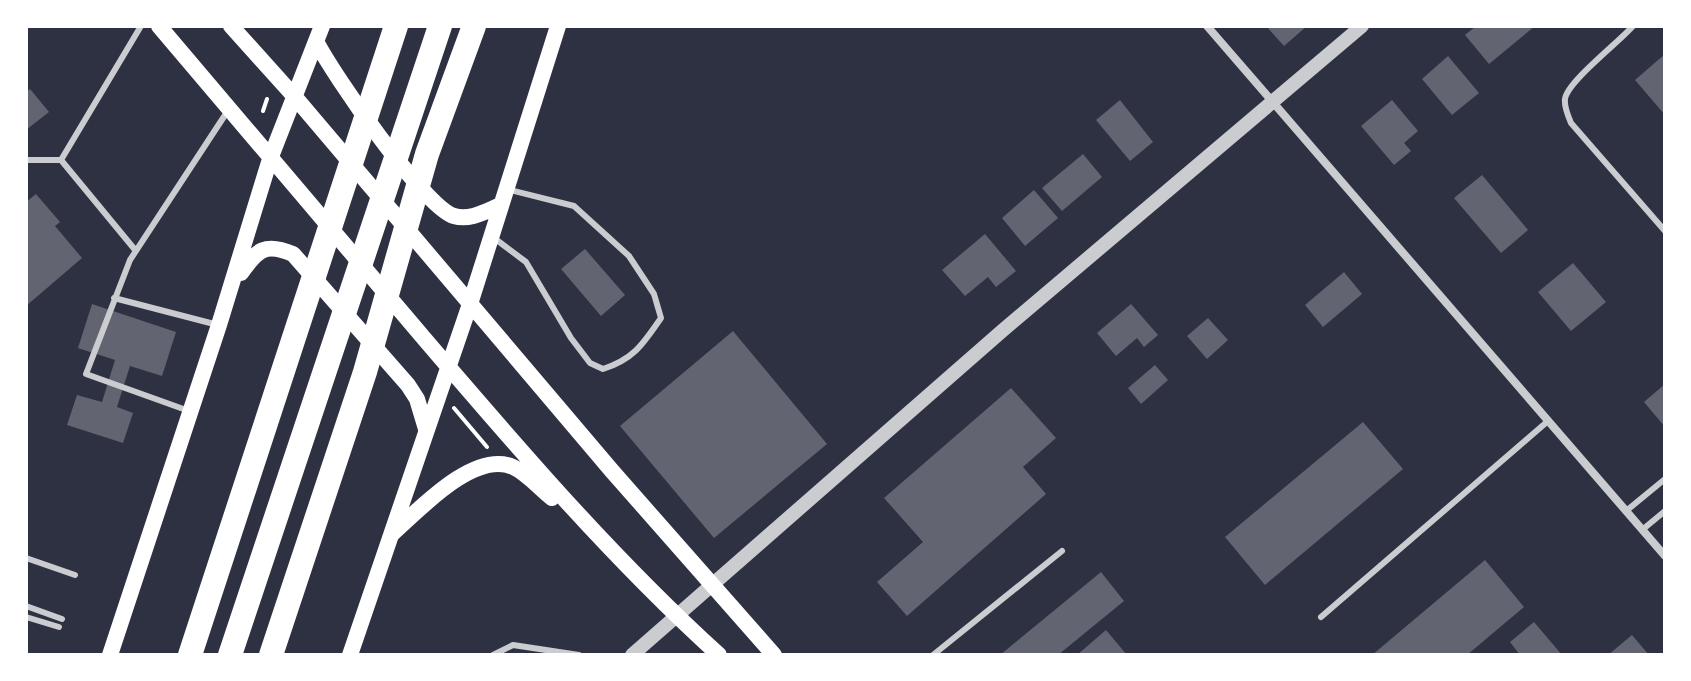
<svg xmlns="http://www.w3.org/2000/svg" width="1691" height="681" viewBox="0 0 1691 681" font-family="Helvetica,sans-serif">
	<style>
		.building { fill: #626471 }
		.lines { fill: none; stroke-linecap: round; stroke-linejoin: round }
		.path { stroke: #fff; stroke-width: 4 }
		.service { stroke: #caccd0; stroke-width: 6 }
		.minor { stroke: #caccd0; stroke-width: 8 }
		.tertiary { stroke: #caccd0; stroke-width: 14 }
		.secondary { stroke: #fff; stroke-width: 16 }
		.motorway { stroke: #fff; stroke-width: 24 }
	</style>
	<rect width="100%" height="100%" fill="#2d3142"/>
	<path class="building" d="M1266,26H1307L1284,46Z
		M1476,26H1535L1489,64L1465,35Z
		M1665,54V115L1635,80Z
		M1448,56L1479,93L1452,115L1422,79Z
		M30,89L49,112L26,130V92Z
		M1120,100L1153,142L1130,161L1096,120Z
		M1392,100L1418,131L1404,143L1411,151L1394,165L1361,126Z
		M1083,154L1102,177L1062,211L1042,188Z
		M1482,175L1528,230L1501,253L1454,198Z
		M1034,190L1058,218L1025,246L1002,218Z
		M36,194L60,222L55,226L82,258L26,306V202Z
		M985,234L1016,271L996,287L988,277L965,296L942,270Z
		M585,249L625,295L601,316L561,269Z
		M1573,263L1606,302L1571,331L1538,292Z
		M1344,272L1362,294L1323,327L1305,305Z
		M92,304L176,332L162,376L130,366L117,407L133,413L123,443L67,425L77,395L102,402L115,360L78,348Z
		M1131,304L1158,335L1144,347L1137,338L1116,356L1097,333Z
		M1208,318L1228,340L1207,359L1187,336Z
		M733,331L827,444L714,538L620,426Z
		M1155,365L1168,380L1141,404L1128,388Z
		M1665,384V427L1644,402Z
		M1011,388L1056,438L1023,467L1046,494L907,616L877,582L923,542L884,498Z
		M1363,422L1403,469L1265,585L1225,537Z
		M1485,560L1524,607L1467,655H1372Z
		M1101,572L1124,601L1058,655H1000Z
		M1534,622L1562,655H1520L1510,642Z
		M1106,630L1127,655H1077Z
		M1632,635L1649,655H1608Z"/>
	<g class="lines">
		<path class="path" d="M263,111L267,99
			M454,408L487,447"/>
		<path class="service" d="M1633,26C1618,43 1567,82 1565,99C1564,106 1568,116 1571,123L1665,231
			M26,160H61L136,251
			M61,160L141,26
			M494,238L526,262L571,338L590,363L603,369C634,359 643,344 661,318L654,294L629,256L574,206L506,189
			M114,298L218,325
			M189,411L86,374L130,260L227,112
			M1626,511L1665,479
			M1642,530L1665,511
			M26,558L75,575
			M26,606L62,619
			M26,617L59,627
			M1321,617L1548,421
			M493,655L513,645L579,655
			M933,655L1062,551"/>
		<path class="minor" d="M1207,26L1665,556"/>
		<path class="tertiary" d="M632,655L1002,331L1362,26"/>
		<path class="secondary" d="M159,26C246,130 334,233 422,336C517,447 611,557 719,655
			M231,26L294,96L612,471L774,655
			M316,41C332,73 424,207 454,216C470,221 486,211 501,205
			M241,273C257,250 265,242 293,254L408,385L417,399L426,429
			M393,533C419,510 474,450 513,467C527,473 540,489 552,498
			M110,655L219,325L270,159L322,26
			M350,655L470,304L558,26"/>
		<path class="motorway" d="M190,655L396,26
			M230,655L440,26
			M271,655L365,372L427,154L474,26"/>
	</g>
	<rect width="1691" height="681" fill="none" stroke="#ffffff" stroke-width="56"/>
</svg>
